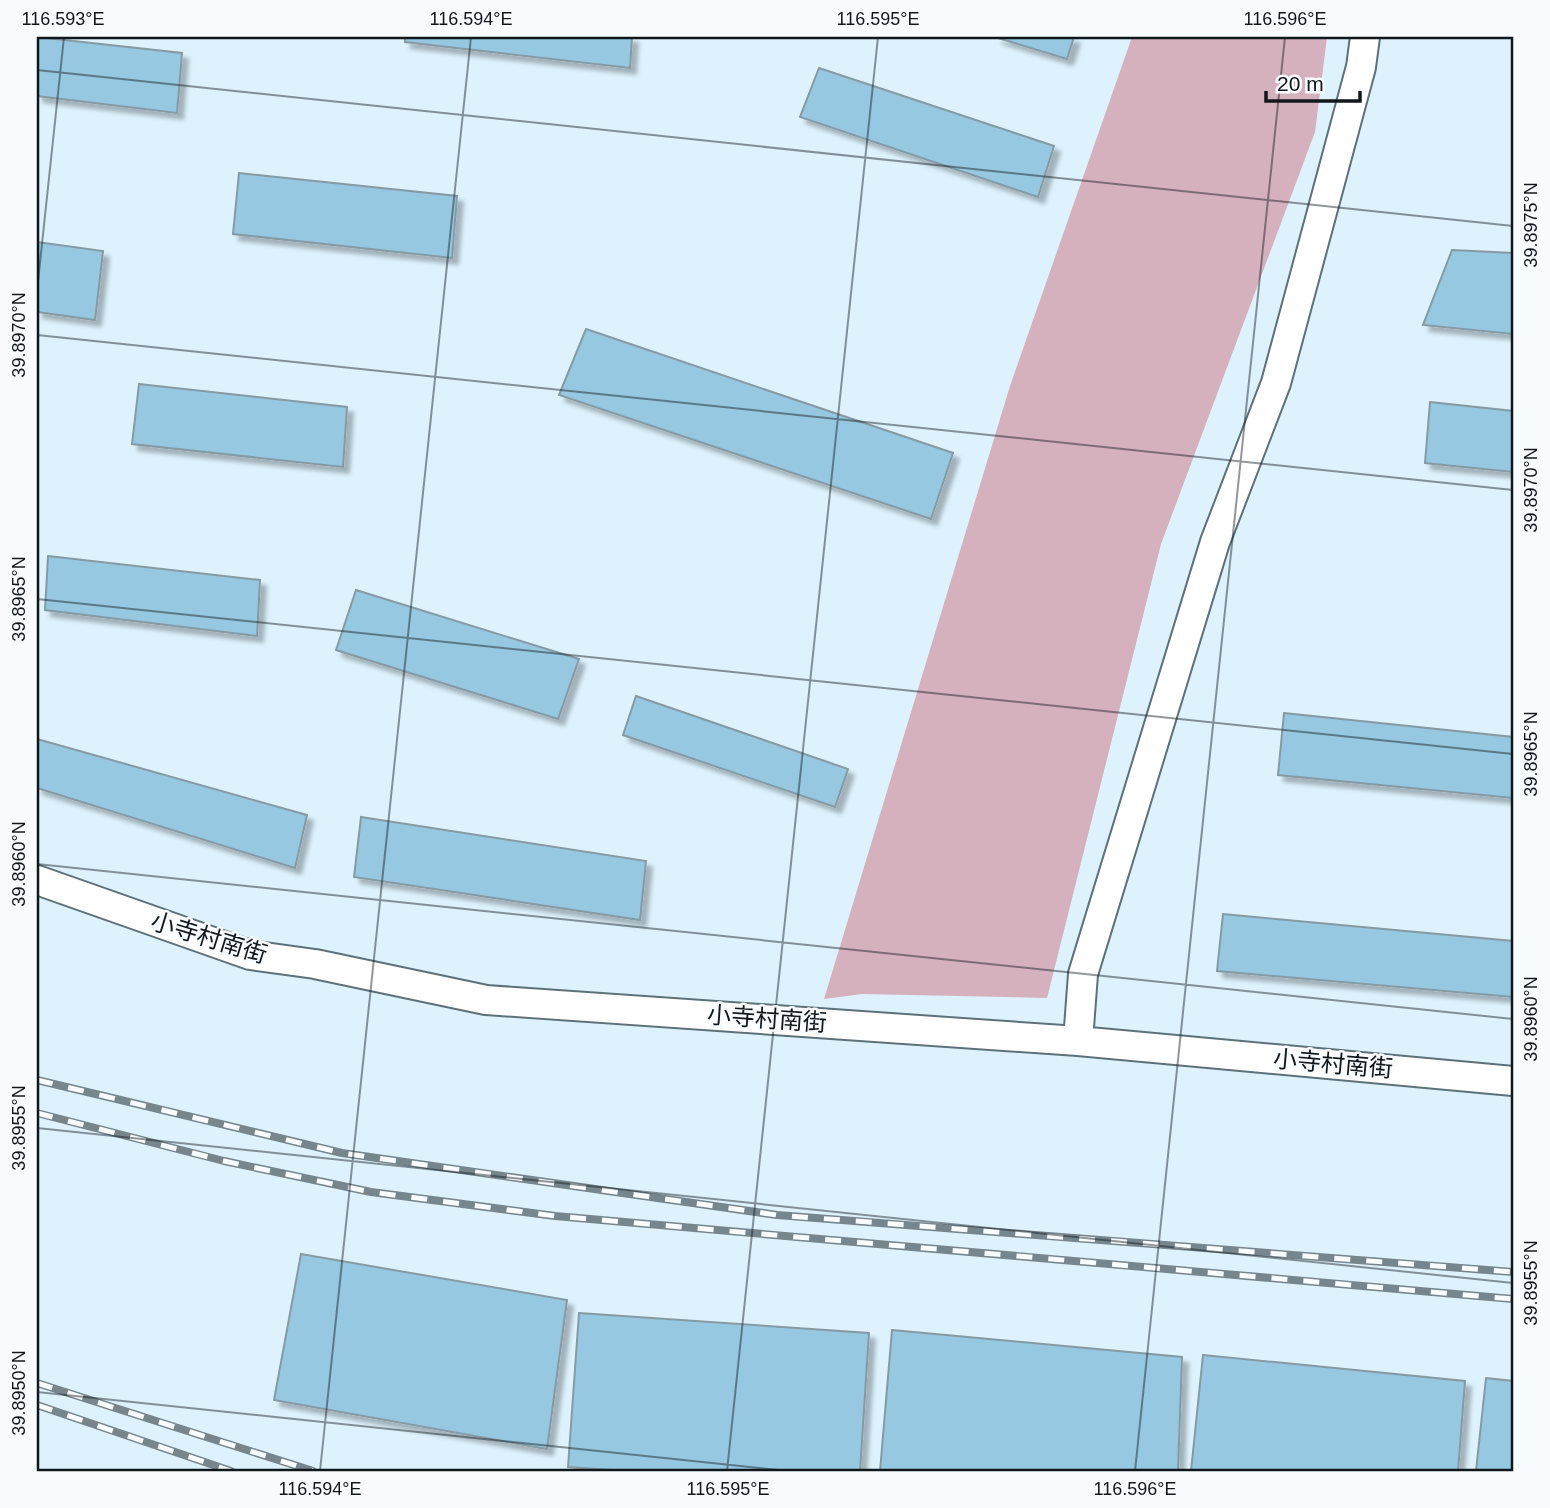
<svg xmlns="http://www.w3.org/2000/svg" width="1550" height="1508" viewBox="0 0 1550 1508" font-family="Arial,'Noto Sans SC',sans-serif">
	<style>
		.green { fill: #d5b0bd }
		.building { fill: #96c8e1; stroke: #869aa4; stroke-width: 2; filter: url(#shadow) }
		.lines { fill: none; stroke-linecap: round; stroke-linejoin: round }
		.minor-casing { stroke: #5e717a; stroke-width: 32 }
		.minor { stroke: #fff; stroke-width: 28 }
		.rail-casing { stroke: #77858d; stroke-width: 8 }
		.rail { stroke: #f8fcff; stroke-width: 5; stroke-dasharray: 16; stroke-linecap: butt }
		.ticks { fill: none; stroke: #11181c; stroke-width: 2; stroke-opacity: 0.45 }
		.labels { text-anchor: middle; stroke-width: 5; stroke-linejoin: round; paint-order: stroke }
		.street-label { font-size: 24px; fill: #11181c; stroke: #f8fcff }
		.neatline { fill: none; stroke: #11181c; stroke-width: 2.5 }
		.ticks-label { font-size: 18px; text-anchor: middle; fill: #11181c }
	</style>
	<defs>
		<filter id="shadow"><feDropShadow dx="6" dy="6" stdDeviation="2" flood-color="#0004"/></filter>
	</defs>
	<rect width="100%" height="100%" fill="#ddf2fd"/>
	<path class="green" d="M1132,37H1327L1315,132L1161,544L1047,998L862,994L824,999L1010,386Z"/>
	<path class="building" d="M37,37L182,53L177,113L37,96Z
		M405,37H632L630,68L405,42Z
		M995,37H1074L1067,59Z
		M819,68L1054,146L1038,197L800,117Z
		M239,173L457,196L452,258L233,234Z
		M37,242L103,251L95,320L37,312Z
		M1452,250L1513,253V334L1423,325Z
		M586,329L953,453L931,519L559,395Z
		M139,384L347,407L343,467L132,444Z
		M1430,402L1513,411V472L1425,463Z
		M48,556L260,580L257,636L45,610Z
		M356,590L579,659L558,719L336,650Z
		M636,696L848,769L835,807L623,735Z
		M1284,713L1513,737V798L1278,775Z
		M37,739L307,815L295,868L37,788Z
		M361,817L646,861L640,920L354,877Z
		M1223,914L1513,941V997L1217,971Z
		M301,1254L567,1300L547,1449L274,1400Z
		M579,1313L869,1333L860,1471H627L568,1467Z
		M892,1330L1182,1357L1178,1471H880Z
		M1203,1355L1465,1381L1458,1471H1191Z
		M1486,1378L1513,1381V1471H1476Z"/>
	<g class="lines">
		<defs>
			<path id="minor" d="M37,880L250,955L315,964L486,1000L1078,1041L1513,1081
				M1078,1041L1083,974L1215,542L1276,383L1361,67L1365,37"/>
		</defs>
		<use href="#minor" class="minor-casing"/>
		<use href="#minor" class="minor"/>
		<defs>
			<path id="rail" d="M37,1080L342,1153L777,1215L1513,1272
				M37,1113L224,1161L371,1192L555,1216L1513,1299
				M37,1383L313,1471
				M37,1405L231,1471"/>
		</defs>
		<use href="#rail" class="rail-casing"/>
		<use href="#rail" class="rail"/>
	</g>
	<path class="ticks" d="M37,70L1513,226M37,291L64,37M37,335L1513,490M37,599L1513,754M37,864L1513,1019M37,1128L1513,1283M37,1392L787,1471M320,1471L471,37M727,1471L878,37M1135,1471L1285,37"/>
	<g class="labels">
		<g class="street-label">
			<text transform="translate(209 938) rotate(17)" y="8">小寺村南街</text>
			<text transform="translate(767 1019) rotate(4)" y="8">小寺村南街</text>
			<text transform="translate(1333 1064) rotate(5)" y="8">小寺村南街</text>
		</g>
	</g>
	<rect width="1550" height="1508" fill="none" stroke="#f8fcff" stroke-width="77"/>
	<path d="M1266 91v10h94v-10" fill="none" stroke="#11181c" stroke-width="3.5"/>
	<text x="1277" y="91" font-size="21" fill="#11181c" stroke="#f8fcff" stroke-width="5" paint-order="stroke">20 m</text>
	<rect x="38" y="38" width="1474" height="1432" class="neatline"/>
	<g class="ticks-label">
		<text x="63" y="25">116.593°E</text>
		<text x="471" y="25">116.594°E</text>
		<text x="878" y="25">116.595°E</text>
		<text x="1285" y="25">116.596°E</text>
		<text transform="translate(1531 225) rotate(-90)" y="6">39.8975°N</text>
		<text transform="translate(19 335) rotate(-90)" y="6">39.8970°N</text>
		<text transform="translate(1531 490) rotate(-90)" y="6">39.8970°N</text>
		<text transform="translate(19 599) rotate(-90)" y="6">39.8965°N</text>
		<text transform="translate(1531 754) rotate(-90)" y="6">39.8965°N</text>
		<text transform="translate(19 864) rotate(-90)" y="6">39.8960°N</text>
		<text transform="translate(1531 1019) rotate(-90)" y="6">39.8960°N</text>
		<text transform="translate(19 1128) rotate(-90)" y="6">39.8955°N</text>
		<text transform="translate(1531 1283) rotate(-90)" y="6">39.8955°N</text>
		<text transform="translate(19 1393) rotate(-90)" y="6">39.8950°N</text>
		<text x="320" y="1495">116.594°E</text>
		<text x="728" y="1495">116.595°E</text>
		<text x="1135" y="1495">116.596°E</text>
	</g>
</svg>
